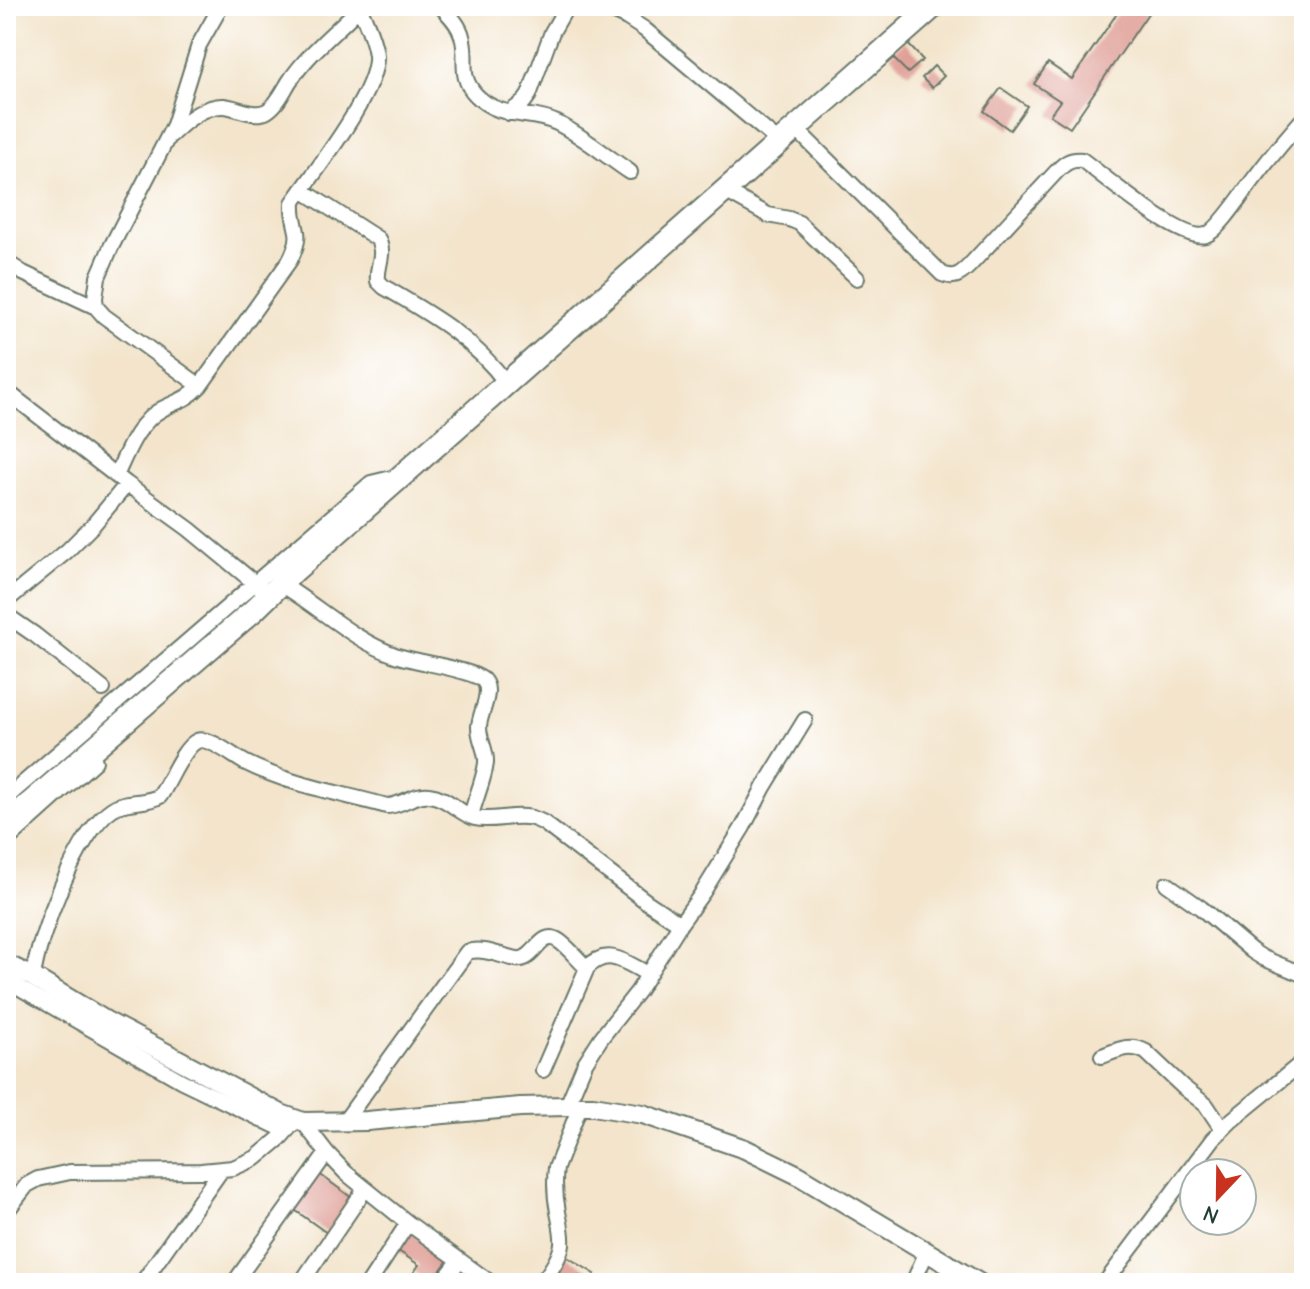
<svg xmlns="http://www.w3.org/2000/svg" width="1310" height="1289" viewBox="0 0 1310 1289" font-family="'Comic Neue',sans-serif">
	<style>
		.building { fill: #df9e95 }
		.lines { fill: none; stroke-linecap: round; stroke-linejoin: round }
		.minor-casing { stroke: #697769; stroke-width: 18 }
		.tertiary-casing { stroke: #697769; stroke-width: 22 }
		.secondary-casing { stroke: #697769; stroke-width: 26 }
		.minor { stroke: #fff; stroke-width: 14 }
		.tertiary { stroke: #fff; stroke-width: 18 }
		.secondary { stroke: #fff; stroke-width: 22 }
	</style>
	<rect width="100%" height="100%" fill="#fff"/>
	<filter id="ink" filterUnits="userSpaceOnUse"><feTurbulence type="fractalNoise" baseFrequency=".0125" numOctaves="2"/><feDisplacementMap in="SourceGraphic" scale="16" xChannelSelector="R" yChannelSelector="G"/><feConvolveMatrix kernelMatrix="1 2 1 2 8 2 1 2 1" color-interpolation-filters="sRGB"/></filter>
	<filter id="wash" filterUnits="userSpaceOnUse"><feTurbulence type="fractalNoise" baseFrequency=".006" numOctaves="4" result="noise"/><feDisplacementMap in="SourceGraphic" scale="32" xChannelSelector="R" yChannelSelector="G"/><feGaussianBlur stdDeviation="1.8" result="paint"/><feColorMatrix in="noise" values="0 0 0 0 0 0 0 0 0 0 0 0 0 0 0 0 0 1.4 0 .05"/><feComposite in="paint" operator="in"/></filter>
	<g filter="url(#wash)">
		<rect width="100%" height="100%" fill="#f3e4cb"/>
		<g id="blocks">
			<path class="building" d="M1122,6H1153L1070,128L1050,115L1060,101L1034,84L1048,63L1072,79Z
				M905,41L923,60L908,73L890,55Z
				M934,66L944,76L932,88L922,78Z
				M1001,88L1027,106L1010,130L984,111Z
				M318,1173L352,1198L327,1233L292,1208Z
				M411,1231L449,1259L431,1283H429L414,1272L419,1265L397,1250Z
				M564,1255L595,1274L589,1282L579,1276L574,1283H569L553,1273Z"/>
		</g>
	</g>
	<g filter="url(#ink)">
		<use href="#blocks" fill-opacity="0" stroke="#697769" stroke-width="2"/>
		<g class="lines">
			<defs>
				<path id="minor" d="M441,6C449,15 459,24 462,36C469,59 457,75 476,95C500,120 529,110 557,123C583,136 606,156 630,172
					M601,6L627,18L644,29L779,142
					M509,113L524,102L529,95L552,32L567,6
					M796,129L942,274C954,279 960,275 969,266L1057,171C1065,163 1070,159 1082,160C1103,175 1181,243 1206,235C1220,230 1246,188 1257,175C1272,155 1288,136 1304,118
					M171,135C184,122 205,105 224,106C238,107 254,118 267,111C277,105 283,92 289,82C308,53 337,31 361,6
					M302,190L378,239C386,257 376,264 378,281L384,287C432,315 473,338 507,384
					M725,191L768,215L789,219L799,223L857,278
					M6,262L23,273L96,307
					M200,386L104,316L96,307L95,298L98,277L111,247L174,125L199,45L221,6
					M6,391L127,484L189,529L262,589
					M116,476C127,452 138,422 162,409C179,400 185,401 200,386L290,260C294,252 299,241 297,232C295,221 292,214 293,203C315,171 379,91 376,55C374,38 366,23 360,8
					M281,584C319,607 353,640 395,655C414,662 471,669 483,680C494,691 479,714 479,727C479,740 487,751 486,763C484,780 475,799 471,816
					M6,601L67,551L93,525L127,484
					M6,615L35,635L103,689
					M6,798L371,483L396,477
					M6,841L95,761
					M1167,884L1201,908L1252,951L1263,958L1304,975
					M33,977C38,937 78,831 112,809C126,799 145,805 160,796C169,783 183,747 197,741C209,736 234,757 246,763C290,785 340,793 387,806C402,806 414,793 429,795C448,797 458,813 475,818C491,822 509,815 526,817C532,817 538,820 544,823L647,902L680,924
					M6,980L182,1081L286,1131
					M1102,1056C1118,1050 1131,1043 1146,1052L1183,1087L1206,1105L1222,1129
					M543,1070L587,968C608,946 626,963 648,974
					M567,1106L585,1063L601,1038L638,991L680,924L703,892L743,827L764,787L805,720
					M303,1122L327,1153L346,1173L408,1223L491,1283
					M344,1122L467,952C485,947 499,956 517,959C535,962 540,928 559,941C569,948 578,960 587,968
					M6,1212L27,1185L38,1179L70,1172L201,1171L233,1168L256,1158L280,1138L296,1120
					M142,1283L222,1169
					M234,1283L327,1153
					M301,1283L365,1189
					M369,1283L408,1223
					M442,1283L459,1261
					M542,1283C550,1271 560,1258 562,1244C563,1233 560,1223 558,1212C555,1197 554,1183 556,1168L580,1106
					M913,1283L927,1251
					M1105,1283L1213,1139L1232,1120L1304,1061"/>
				<path id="tertiary" d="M6,964L33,977L106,1021L281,1114L303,1122L367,1121L520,1107L567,1106H593L643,1114L745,1149L798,1175L979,1283"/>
				<path id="secondary" d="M6,824L254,610L295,570L934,6"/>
			</defs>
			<use href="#minor" class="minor-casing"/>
			<use href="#tertiary" class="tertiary-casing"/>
			<use href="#secondary" class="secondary-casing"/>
			<use href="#minor" class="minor"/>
			<use href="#tertiary" class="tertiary"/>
			<use href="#secondary" class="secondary"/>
		</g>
	</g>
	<rect width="1310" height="1289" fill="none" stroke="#fff" stroke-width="32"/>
	<g transform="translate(1218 1197) rotate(202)"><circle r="38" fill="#ffffff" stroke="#a5b1ae" stroke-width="2"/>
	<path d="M0-6L14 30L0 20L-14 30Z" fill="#c8321e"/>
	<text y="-12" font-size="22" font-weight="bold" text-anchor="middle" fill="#1f3d34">N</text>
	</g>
</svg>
